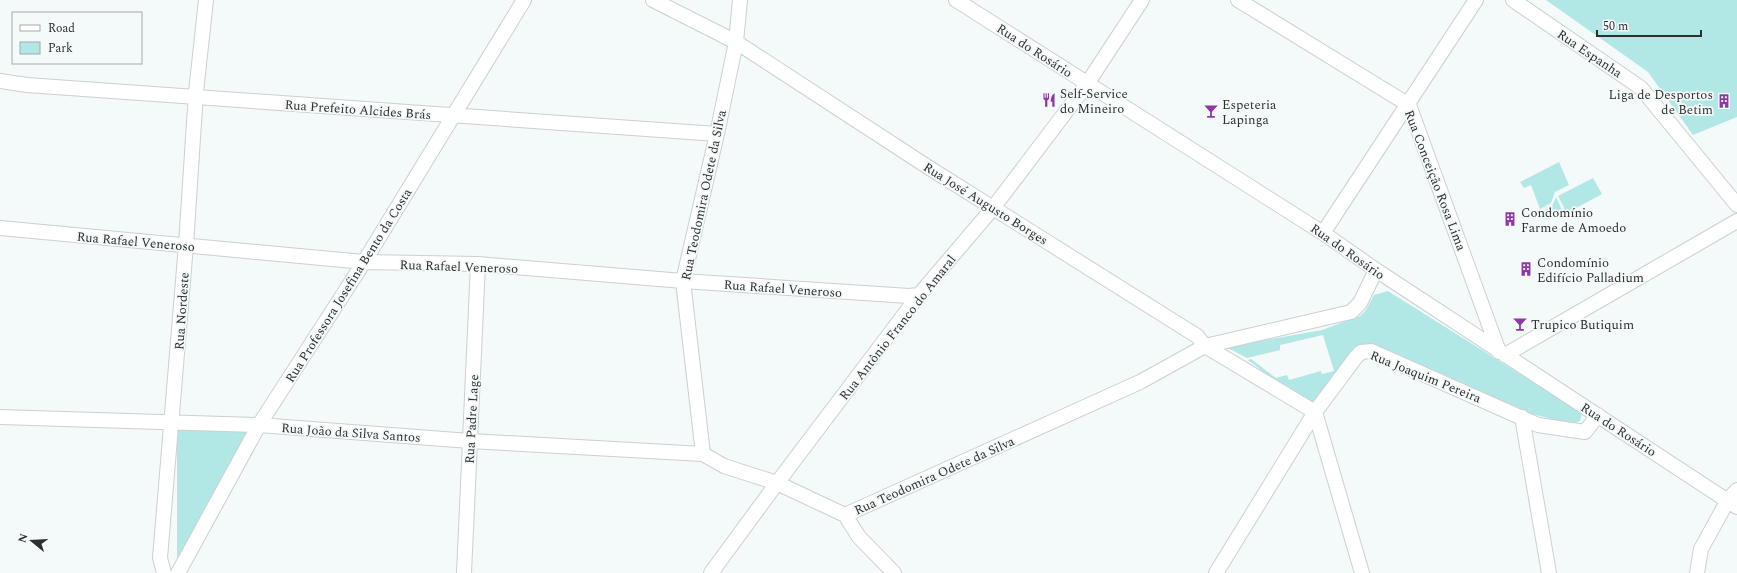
<svg xmlns="http://www.w3.org/2000/svg" width="1737" height="573" viewBox="0 0 1737 573" font-family="Spectral,serif">
	<style>
		.green { fill: #b1e8e5 }
		.lines { fill: none; stroke-linecap: round; stroke-linejoin: round }
		.minor-casing { stroke: #cbd0d0; stroke-width: 16 }
		.minor { stroke: #fff; stroke-width: 14 }
		.labels { text-anchor: middle; stroke-width: 3.5; stroke-linejoin: round; paint-order: stroke }
		.street-label { font-size: 13px; fill: #2e3030; stroke: #f4f9f9 }
		.poi-label { font-size: 13px; fill: #2e3030; stroke: #f4f9f9; text-anchor: start }
	</style>
	<rect width="100%" height="100%" fill="#f4f9f9"/>
	<path class="green" d="M1546,0H1737V117L1693,135L1648,72Z
		M1559,162L1569,185L1555,192L1551,203L1540,209L1531,185L1524,188L1520,182Z
		M1593,178L1602,194L1567,213L1558,196Z
		M1556,197L1563,212L1546,220L1542,211L1552,206Z
		M1388,291L1582,413L1580,421L1572,424L1532,414L1373,346L1313,410L1248,360L1251,359L1276,378L1287,375L1289,380L1321,371L1322,374L1334,371L1323,335L1280,345V350L1247,358L1226,347L1322,330L1360,316L1366,310L1374,295Z
		M177,428L248,431L177,561Z"/>
	<g class="lines">
		<defs>
			<path id="minor" d="M653,0L736,42L931,169L1197,336L1205,346L1315,412
				M740,0L736,42L717,134L683,281L703,454L724,466L777,483L845,515L1140,382L1205,346L1351,312L1360,303L1376,270
				M956,0L1323,233L1376,270L1737,507
				M1238,0L1409,105L1499,352
				M1513,0L1641,88L1737,205
				M0,81L27,85L717,134
				M0,228L364,262L478,264L683,281L909,296L919,295
				M1323,233L1476,0
				M1505,355L1737,221
				M1315,412L1362,573
				M0,417L259,425L470,441L703,454
				M1522,417L1549,573
				M845,515L859,537L894,573
				M164,573L160,558L186,245L196,92L206,0
				M178,573L259,425L364,262L524,0
				M464,573L478,264
				M711,573L777,483L919,295L993,208L1087,84L1142,0
				M1216,573L1315,412L1356,357L1361,352L1371,351L1538,425L1585,432L1598,415
				M1697,573L1701,549L1728,500L1737,490"/>
		</defs>
		<use href="#minor" class="minor-casing"/>
		<use href="#minor" class="minor"/>
	</g>
	<defs>
		<symbol id="restaurant-bare" viewBox="-9 -9 18 18"><path d="M-5-6h1v4h1v-4h1v4h1v-4h1v5L-1.5 .5V6h-2V.5L-5-1ZM5-6V6H3V1.5H1.5Q1.5-4 5-6Z" fill="#8f38a5" stroke="#f4f9f9" stroke-width="2.5" paint-order="stroke"/></symbol>
		<symbol id="building-bare" viewBox="-9 -9 18 18"><path d="M-4-6H4V6H1V3H-1V6H-4ZM-2.5-4.3h1.7v1.8h-1.7ZM.8-4.3h1.7v1.8H.8ZM-2.5-1h1.7V.8h-1.7ZM.8-1h1.7V.8H.8Z" fill="#8f38a5" stroke="#f4f9f9" stroke-width="2.5" paint-order="stroke"/></symbol>
		<symbol id="bar-bare" viewBox="-9 -9 18 18"><path d="M-6-5H6L.8 .8V4.5H3.5V6h-7V4.5H-.8V.8Z" fill="#8f38a5" stroke="#f4f9f9" stroke-width="2.5" paint-order="stroke"/></symbol>
	</defs>
	<g fill-rule="evenodd">
		<use href="#restaurant-bare" x="1039" y="90" width="20" height="20"/>
		<use href="#building-bare" x="1714" y="91" width="20" height="20"/>
		<use href="#bar-bare" x="1201" y="101" width="20" height="20"/>
		<use href="#building-bare" x="1500" y="209" width="20" height="20"/>
		<use href="#building-bare" x="1516" y="259" width="20" height="20"/>
		<use href="#bar-bare" x="1510" y="314" width="20" height="20"/>
	</g>
	<g class="labels">
		<g class="street-label">
			<text transform="translate(1035 50) rotate(33)" y="5">Rua do Rosário</text>
			<text transform="translate(1590 53) rotate(34)" y="5">Rua Espanha</text>
			<text transform="translate(358 109) rotate(4)" y="5">Rua Prefeito Alcides Brás</text>
			<text transform="translate(1436 180) rotate(69)" y="5">Rua Conceição Rosa Lima</text>
			<text transform="translate(703 195) rotate(-78)" y="5">Rua Teodomira Odete da Silva</text>
			<text transform="translate(986 203) rotate(32)" y="5">Rua José Augusto Borges</text>
			<text transform="translate(136 241) rotate(5)" y="5">Rua Rafael Veneroso</text>
			<text transform="translate(1348 251) rotate(35)" y="5">Rua do Rosário</text>
			<text transform="translate(459 266) rotate(2)" y="5">Rua Rafael Veneroso</text>
			<text transform="translate(348 285) rotate(-58)" y="5">Rua Professora Josefina Bento da Costa</text>
			<text transform="translate(783 288) rotate(4)" y="5">Rua Rafael Veneroso</text>
			<text transform="translate(181 311) rotate(-86)" y="5">Rua Nordeste</text>
			<text transform="translate(897 327) rotate(-52)" y="5">Rua Antônio Franco do Amaral</text>
			<text transform="translate(1426 376) rotate(22)" y="5">Rua Joaquim Pereira</text>
			<text transform="translate(471 419) rotate(-87)" y="5">Rua Padre Lage</text>
			<text transform="translate(1619 429) rotate(33)" y="5">Rua do Rosário</text>
			<text transform="translate(351 432) rotate(4)" y="5">Rua João da Silva Santos</text>
			<text transform="translate(934 475) rotate(-24)" y="5">Rua Teodomira Odete da Silva</text>
		</g>
		<g class="poi-label">
			<text x="1060" y="98">Self-Service<tspan x="1060" dy="15">do Mineiro</tspan></text>
			<text x="1713" y="99" text-anchor="end">Liga de Desportos<tspan x="1713" dy="15">de Betim</tspan></text>
			<text x="1222" y="109">Espeteria<tspan x="1222" dy="15">Lapinga</tspan></text>
			<text x="1521" y="217">Condomínio<tspan x="1521" dy="15">Farme de Amoedo</tspan></text>
			<text x="1537" y="267">Condomínio<tspan x="1537" dy="15">Edifício Palladium</tspan></text>
			<text x="1531" y="329">Trupico Butiquim</text>
		</g>
	</g>
	<rect x="12" y="12" width="130" height="52" fill="#f4f9f9" stroke="#a5a9a9"/>
	<rect x="20" y="25" width="20" height="6" fill="#ffffff" stroke="#a5a9a9"/>
	<text x="48" y="32" font-size="12" fill="#2e3030">Road</text>
	<rect x="20" y="42" width="20" height="12" fill="#b1e8e5" stroke="#a5a9a9"/>
	<text x="48" y="52" font-size="12" fill="#2e3030">Park</text>
	<g transform="translate(32 541) rotate(288)" stroke="#f4f9f9" stroke-width="3" paint-order="stroke">
	<path d="M0-3L7 15L0 10L-7 15Z" fill="#2e3030"/>
	<text y="-6" font-size="11" font-weight="bold" text-anchor="middle" fill="#2e3030">N</text>
	</g>
	<path d="M1597 30v6h104v-6" fill="none" stroke="#2e3030" stroke-width="2"/>
	<text x="1603" y="30" font-size="12" fill="#2e3030" stroke="#f4f9f9" stroke-width="3" paint-order="stroke">50 m</text>
</svg>
